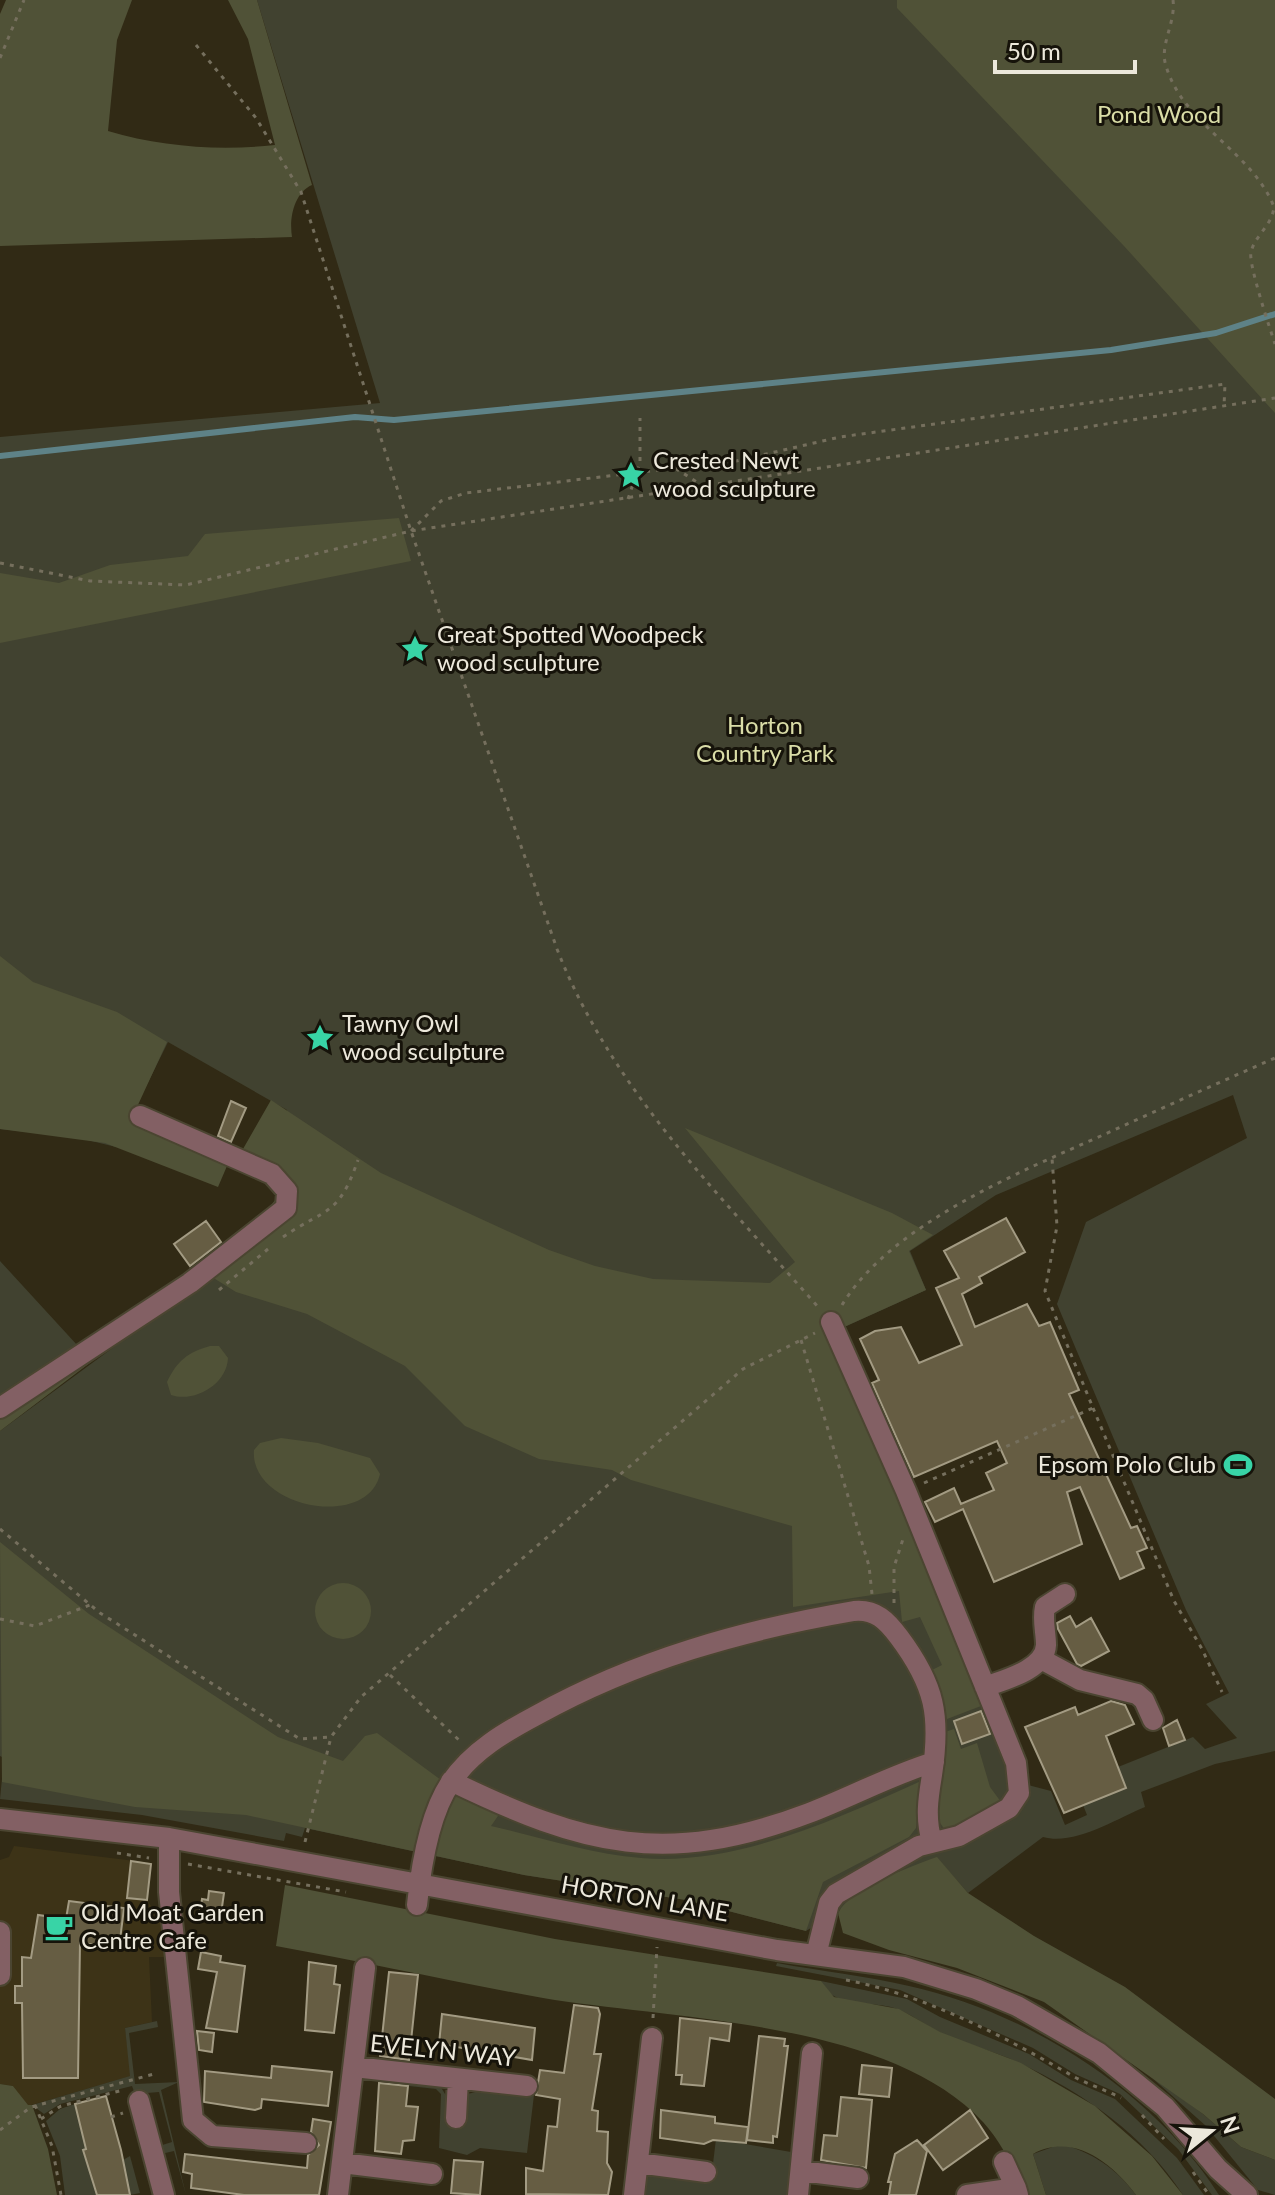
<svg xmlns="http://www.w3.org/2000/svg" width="1275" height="2195" viewBox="0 0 1275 2195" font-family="Lato,sans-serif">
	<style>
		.built { fill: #3d3317 }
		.green { fill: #414230; fill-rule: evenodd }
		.forest { fill: #505237 }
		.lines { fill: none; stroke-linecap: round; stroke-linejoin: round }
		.stream { stroke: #5e8287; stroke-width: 6 }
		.building { fill: #665d43; stroke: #a39b83; stroke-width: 2 }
		.minor-casing { stroke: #4b4531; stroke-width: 24 }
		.path { stroke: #756f5d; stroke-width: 3; stroke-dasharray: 4 6; stroke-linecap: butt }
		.minor { stroke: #836064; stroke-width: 20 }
		.labels { text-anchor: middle; stroke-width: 6; stroke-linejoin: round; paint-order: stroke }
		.park-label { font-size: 24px; fill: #dadda7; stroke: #16130a }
		.poi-label { font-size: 24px; fill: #ece8db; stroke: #16130a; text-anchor: start }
		.street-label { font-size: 24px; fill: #ece8db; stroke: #16130a }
	</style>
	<rect width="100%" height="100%" fill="#312a15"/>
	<path class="built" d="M14,1846L151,1863L147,1900L167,1930V1957H149L152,2022L125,2028L131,2076L28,2106L13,2086L0,2084V1860L9,1857Z"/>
	<path class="green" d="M257,0H1275V1751L1215,1764L1141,1792L1145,1807C1116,1819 1074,1846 1043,1837L968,1893L937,1858L899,1872L806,1931L686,1900L524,1875L305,1828L302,1837L286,1833L284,1841L142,1815L0,1799L4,1758L0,1756V1431L290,1217L287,1110L168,1042L116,1147L75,1137L0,1129V437L380,403ZM1233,1095L1247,1138L1086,1222L1057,1304L1186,1610L1229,1693L1206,1704L1237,1738L1205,1749L1193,1737L1118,1767L1126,1788L1083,1805L1087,1815L1065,1825L1051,1791L1028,1785L989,1703L981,1705L840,1329L926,1290L910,1251L996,1195Z
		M0,1261L78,1346L0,1395Z
		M777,1963C821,1971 866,1976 909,1986C1030,2013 1154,2092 1219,2195H1212L1178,2149L1120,2094L1075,2074L1033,2048L900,1990L776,1966Z
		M821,1981L907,1999L940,2017L1029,2054L1071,2080L1115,2099L1177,2158L1204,2195H1183C1144,2135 1084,2093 1019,2063C993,2050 965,2045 939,2032C927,2026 915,2017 902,2011C880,1999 830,2010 821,1981Z
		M157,2021L158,2027L129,2033L135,2084L179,2082L161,2090L186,2195L174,2151L161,2154L159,2146L172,2142L159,2092L135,2094L132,2086L60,2104L44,2114L32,2105L130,2076L125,2028Z
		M1141,2068L1203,2114L1241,2147L1275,2160V2195L1258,2190L1206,2126Z
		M410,2081L439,2084L448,2099L487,2089L534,2095L527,2153L480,2148L467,2155L439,2148L441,2094L436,2089L409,2086Z
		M75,2104L86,2149L83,2151L97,2195H65L60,2156L46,2121L60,2109Z
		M716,2139L791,2152L790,2195H642L649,2173L711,2180Z
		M1061,2144C1092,2152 1117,2169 1136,2195H1046L1033,2154Z
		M130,2156L140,2193L130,2195L123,2160Z"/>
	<path class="forest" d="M6,0H132L117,40L108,131C162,147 219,151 275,145L248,39L228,0H257L312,185C294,193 289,218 292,237L0,246V14Z
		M897,0H1275V413L1124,246L897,8Z
		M399,518L411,561L0,643V573L59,583L110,565L188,556L205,534Z
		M0,956L33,982L117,1012L167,1042L131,1120L227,1166L218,1187L105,1143L0,1129Z
		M271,1100L381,1173L549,1250L595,1266L653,1279L770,1283L795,1262L685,1128L892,1213L933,1235L909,1251L926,1290L844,1327L981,1706L947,1719L930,1671L942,1665L920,1617L902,1622L899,1591L793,1607L792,1526L631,1480L612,1470L539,1459L465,1426L405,1366L307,1314L236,1292L212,1277L276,1199L277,1191L239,1156Z
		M78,1346L91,1362L0,1431V1395Z
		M210,1346H219L228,1358C227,1384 195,1403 171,1395L167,1382C177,1361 188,1352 210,1346Z
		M281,1438L318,1443L370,1458L380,1474C367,1531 249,1507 254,1450L260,1443Z
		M0,1542L89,1614L278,1737L343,1761L365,1736L377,1733L456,1791L500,1813L491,1826C540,1837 591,1854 641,1858C737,1866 836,1819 921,1781L916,1828L909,1837L823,1882L806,1931L686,1900L524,1875L246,1815L135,1807L2,1782Z
		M315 1611a28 28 0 1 1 56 0a28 28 0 1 1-56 0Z
		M954,1729L961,1749L977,1743L990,1787L1001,1802L970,1827L945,1830L936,1817L945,1732Z
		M937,1857L968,1893L1034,1936L1125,1987L1275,2099V2160L1241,2147L1203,2114L1044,2002L957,1968L889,1950L843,1933L838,1913C850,1889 911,1866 937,1857Z
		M285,1885L555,1939L821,1981L834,1997L899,2009L940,2032L1021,2063L1095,2106L1152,2156L1183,2195H1136C1112,2163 1073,2132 1033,2154L1046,2195H1025C1013,2168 1003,2144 983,2122C888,2020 673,2020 543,1998C453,1982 365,1962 276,1946Z
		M0,2084L13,2086L28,2105H32L48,2149L57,2195H0Z"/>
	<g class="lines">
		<path class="stream" d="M0,456L355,417L394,420L1111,350L1216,333L1275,314"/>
	</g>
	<path class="building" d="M231,1101L246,1108L231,1142L218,1136Z
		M1006,1218L1025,1252L979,1277L982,1283L962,1294L975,1327L1027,1304L1039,1326L1050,1322L1079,1390L1069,1394L1131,1528L1137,1526L1147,1548L1137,1552L1144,1568L1120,1579L1080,1487L1067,1492L1082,1544L994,1582L963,1509L935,1522L925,1502L954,1488L961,1504L994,1490L986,1473L1007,1463L997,1441L914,1477L872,1383L879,1380L860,1339L875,1331L901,1327L919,1363L962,1345L936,1288L959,1278L944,1251Z
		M206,1221L221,1242L190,1266L174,1244Z
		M1070,1616L1076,1627L1091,1618L1109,1651L1081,1666L1077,1664L1058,1629L1057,1623Z
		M1111,1701L1125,1705L1134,1724L1106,1736L1126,1788L1064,1813L1025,1727L1075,1707L1078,1715Z
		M981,1711L990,1734L962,1744L954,1721Z
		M1177,1720L1185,1740L1169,1746L1163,1728Z
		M131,1861L151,1864L147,1900L127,1898Z
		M209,1891L224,1893L220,1921L199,1918L202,1899L208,1900Z
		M69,1901L124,1908L119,1948L80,1943L78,2078H23L22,2003H15V1986H22V1957L31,1958L38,1915L66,1919Z
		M201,1952L221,1956L220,1962L245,1966L237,2032L206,2028L217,1972L198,1969Z
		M309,1962L336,1966L334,1984L340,1985L334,2033L305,2030Z
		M389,1972L418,1975L409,2060L380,2056Z
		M574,2005L598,2008L600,2014L594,2054H601L592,2110L598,2111L597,2131L608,2132L607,2163L612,2172L608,2195L526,2194V2168L543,2171L548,2126L557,2127L560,2099L536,2095L540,2070L564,2073Z
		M442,2014L535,2028L532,2060L439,2044Z
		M680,2018L731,2024L729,2041L710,2038L704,2086L681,2084L682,2075H676Z
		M197,2031L214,2033L212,2052L199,2050Z
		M759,2036L785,2039L784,2046H788L777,2137L773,2136V2143L747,2140Z
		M862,2065L892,2068L889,2097L859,2094Z
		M272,2066L332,2072L328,2106L262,2099L261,2108L255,2110L204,2102L205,2071L271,2078Z
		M379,2083L408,2086L406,2106L418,2107L414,2140L403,2141L401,2154L375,2151Z
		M106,2096L121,2150L130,2195H97L83,2150L86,2149L75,2104Z
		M841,2097L872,2100L866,2168L821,2160L824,2135L837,2136Z
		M661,2110L715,2117V2123L748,2127L746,2143L713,2140L704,2144L660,2138Z
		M970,2110L988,2138L943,2170L924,2145Z
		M313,2119L331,2122L319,2195H244L191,2188L192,2174L183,2172L185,2154L307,2168L308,2155L319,2145L311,2132Z
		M917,2140L927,2151L916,2195H889L891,2182H888L895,2154Z
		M454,2160L483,2162L480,2195L451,2193Z"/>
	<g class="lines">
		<defs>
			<path id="minor" d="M0,1408L190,1283L286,1208L287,1191L272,1174L140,1116
				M1041,1659L1080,1680L1137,1694L1144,1700L1153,1720
				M985,1687C1003,1680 1045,1670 1046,1645C1046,1632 1042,1620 1045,1607L1065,1594
				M451,1781C585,1846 666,1867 809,1813C851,1797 891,1775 934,1762
				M0,1819L169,1838L777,1950L904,1967L976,1989L1017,2006L1099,2053L1165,2107L1218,2169L1247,2195
				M169,1838V1892L193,2120L212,2136L306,2143
				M417,1905C421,1866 429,1814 451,1782C472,1751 505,1732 537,1715C636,1660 743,1630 854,1611C876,1609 887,1621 899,1637C935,1685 941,1716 932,1775C928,1799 925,1818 932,1842
				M0,1932V1975
				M816,1955L829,1903L836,1894L919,1846L959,1836L1009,1808L1019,1793L1016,1763L906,1491L831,1322
				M354,2067L527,2086
				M139,2101L164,2195
				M456,2118L458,2079
				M1004,2162L1016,2188
				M342,2163L432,2174
				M638,2163L706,2172
				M801,2171L858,2178
				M338,2195L365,1968
				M634,2195L652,2038
				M798,2195L812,2053
				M967,2195L1016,2188L1018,2195"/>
		</defs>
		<use href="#minor" class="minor-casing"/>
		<path class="path" d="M1173,0C1176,23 1159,45 1166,66C1184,126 1252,151 1274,207C1272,226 1255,235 1251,252C1248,263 1270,329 1275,344
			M196,45L256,118L301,192L411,531L557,949C612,1090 720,1195 818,1307
			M0,58L24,0
			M675,468L736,461L840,437L1225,384L1224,406
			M628,499L640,463V418
			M411,531L441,501L466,493L675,468L706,488
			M0,563L90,581L186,585L411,531L1275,398
			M283,1237C327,1207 338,1217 358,1160
			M219,1290L268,1249
			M842,1305C891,1224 1020,1172 1103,1135C1160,1109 1218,1083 1275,1058
			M801,1340L869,1566L872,1594
			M1093,1408L1174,1601L1202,1649L1222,1692
			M924,1483L1093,1408L1045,1291L1057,1226L1052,1158
			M0,1529L100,1613L300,1739L331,1737L361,1697L743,1369L815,1333
			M894,1603V1567L904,1536
			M0,1619L35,1626L90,1605
			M390,1675L460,1741
			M305,1842L331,1737
			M117,1853L149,1858
			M188,1864L346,1892
			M846,1980C925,1995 1001,2035 1071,2075C1086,2084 1104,2089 1121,2098
			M653,2018L657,1947
			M35,2105L52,2146L61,2195
			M1142,2115L1164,2139
			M111,2117L123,2113
			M41,2119L61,2106L123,2090
			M0,2130L31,2107L154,2074
			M1193,2172L1209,2195"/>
		<use href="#minor" class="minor"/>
	</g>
	<defs>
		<symbol id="sight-bare" viewBox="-9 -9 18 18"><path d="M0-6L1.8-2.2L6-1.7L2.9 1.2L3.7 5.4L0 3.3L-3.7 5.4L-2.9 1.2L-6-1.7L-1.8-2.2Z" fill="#38d4a6" stroke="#16130a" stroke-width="2.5" paint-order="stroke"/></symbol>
		<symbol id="stadium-bare" viewBox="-9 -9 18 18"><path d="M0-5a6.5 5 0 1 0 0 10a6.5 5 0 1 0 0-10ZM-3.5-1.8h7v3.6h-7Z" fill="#38d4a6" stroke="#16130a" stroke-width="2.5" paint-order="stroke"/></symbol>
		<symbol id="cafe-bare" viewBox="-9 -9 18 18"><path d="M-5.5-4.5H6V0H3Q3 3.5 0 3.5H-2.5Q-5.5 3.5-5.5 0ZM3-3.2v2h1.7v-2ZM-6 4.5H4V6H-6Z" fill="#38d4a6" stroke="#16130a" stroke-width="2.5" paint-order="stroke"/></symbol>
	</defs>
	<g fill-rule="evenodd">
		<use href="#sight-bare" x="611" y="455" width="40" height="40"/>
		<use href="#sight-bare" x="395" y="629" width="40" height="40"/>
		<use href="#sight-bare" x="300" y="1018" width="40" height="40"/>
		<use href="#stadium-bare" x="1218" y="1445" width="40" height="40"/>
		<use href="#cafe-bare" x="39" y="1907" width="40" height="40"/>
	</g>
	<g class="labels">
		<g class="park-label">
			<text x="1159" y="123">Pond Wood</text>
			<text x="765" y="734">Horton<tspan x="765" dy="28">Country Park</tspan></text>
		</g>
		<g class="poi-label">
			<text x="653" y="469">Crested Newt<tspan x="653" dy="28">wood sculpture</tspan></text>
			<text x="437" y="643">Great Spotted Woodpeck<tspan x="437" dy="28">wood sculpture</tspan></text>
			<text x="342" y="1032">Tawny Owl<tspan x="342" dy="28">wood sculpture</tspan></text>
			<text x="1216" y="1473" text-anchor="end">Epsom Polo Club</text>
			<text x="81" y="1921">Old Moat Garden<tspan x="81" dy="28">Centre Cafe</tspan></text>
		</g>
		<g class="street-label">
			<text transform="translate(645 1899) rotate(10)" y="8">HORTON LANE</text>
			<text transform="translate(443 2051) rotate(6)" y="8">EVELYN WAY</text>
		</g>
	</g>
	<g transform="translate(1211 2131) rotate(72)" stroke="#16130a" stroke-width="6" paint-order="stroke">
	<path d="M0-6L14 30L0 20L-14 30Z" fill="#ece8db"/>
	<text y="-12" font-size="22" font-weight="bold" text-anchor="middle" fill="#ece8db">N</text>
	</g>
	<path d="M995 60v12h140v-12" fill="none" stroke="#ece8db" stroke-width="4"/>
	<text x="1007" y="60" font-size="24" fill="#ece8db" stroke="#16130a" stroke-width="6" paint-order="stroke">50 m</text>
</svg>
